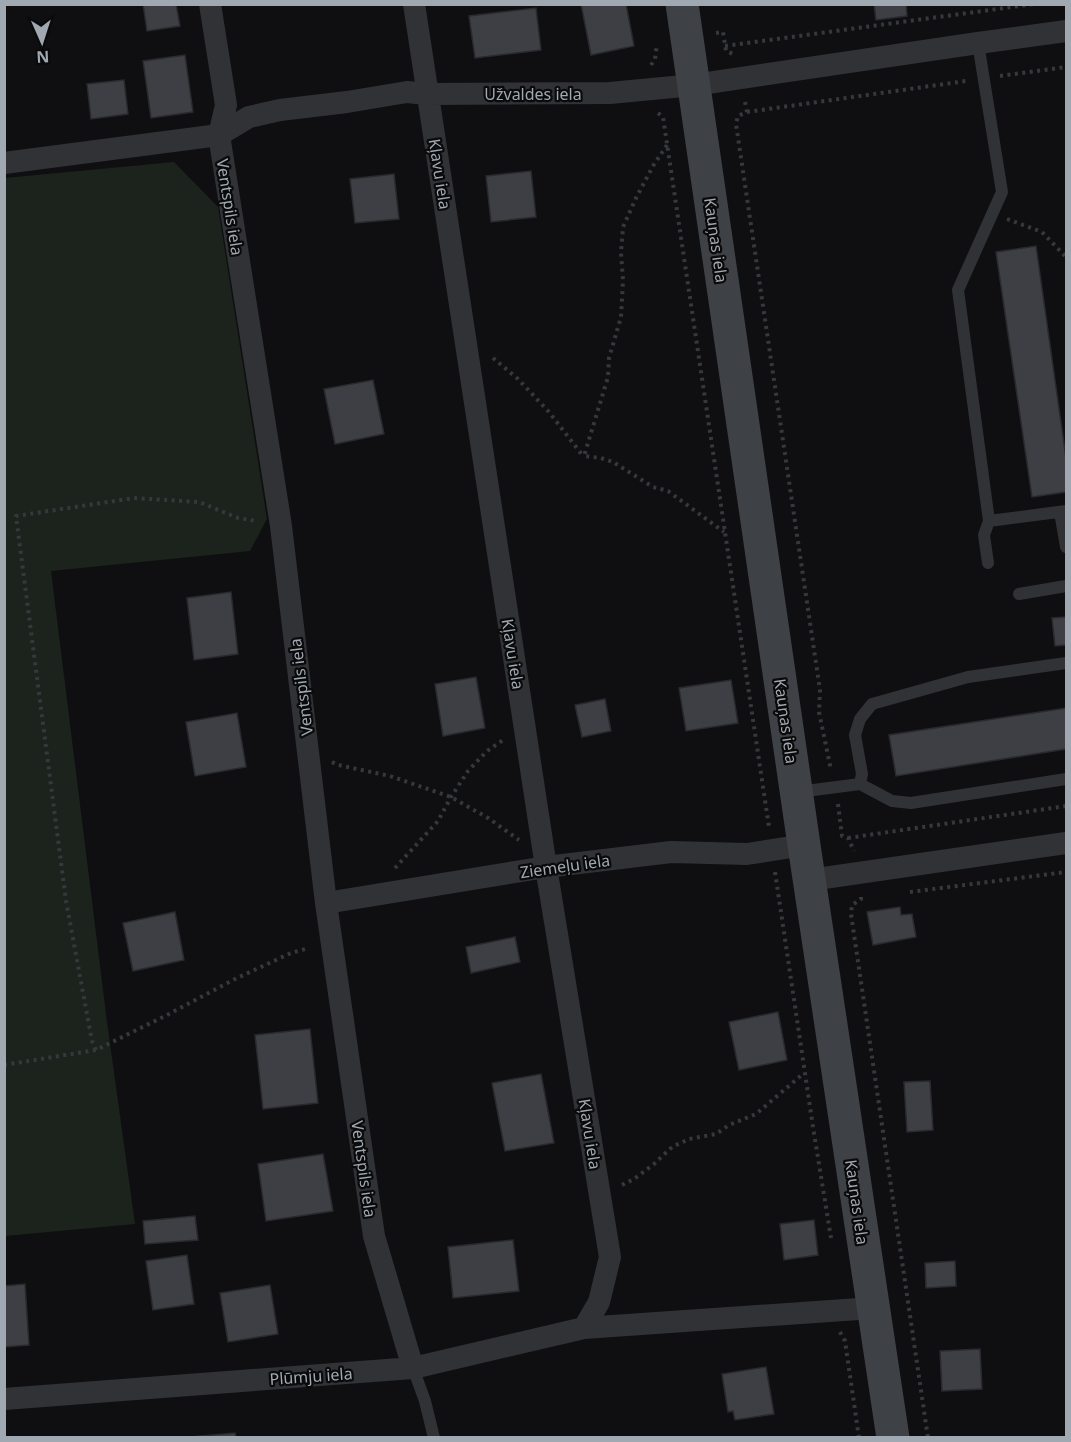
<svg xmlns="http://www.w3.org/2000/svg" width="1071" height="1442" viewBox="0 0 1071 1442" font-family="'Noto Sans',sans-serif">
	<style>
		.green { fill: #1c231c }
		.building { fill: #3e3f44; stroke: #292a2d; stroke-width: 1.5 }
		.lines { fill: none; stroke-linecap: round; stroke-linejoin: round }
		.path { stroke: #36393c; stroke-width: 4; stroke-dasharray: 3 4.5; stroke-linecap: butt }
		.lane { stroke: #303235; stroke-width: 12 }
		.street { stroke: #303235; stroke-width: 22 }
		.secondary { stroke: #3e4145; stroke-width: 33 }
		.labels { text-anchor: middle; stroke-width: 4.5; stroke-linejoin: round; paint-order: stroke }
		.street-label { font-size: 16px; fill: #a0a8b2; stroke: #0a0a0b }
	</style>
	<rect width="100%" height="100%" fill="#0f0f11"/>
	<path class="green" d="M174,162L218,207L267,519L250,551L51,571L107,1022L135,1224L5,1236V178Z"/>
	<path class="building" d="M143,4H176L180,26L147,31Z
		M581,4H626L634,46L591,55Z
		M874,4H906L907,16L876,20Z
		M536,8L541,50L475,58L469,16Z
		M185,55L193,112L151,118L143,61Z
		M124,80L128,114L91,119L87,84Z
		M531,171L536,217L491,222L486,176Z
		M394,174L399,219L355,223L350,179Z
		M1036,246L1066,458V492L1032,497L996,252Z
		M373,380L384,434L335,444L324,389Z
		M231,592L238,654L194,660L187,598Z
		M1066,617V645L1055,646L1052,618Z
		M476,677L485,728L443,736L435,684Z
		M731,680L738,723L686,731L679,688Z
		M605,699L611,731L582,737L575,705Z
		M1066,708V749L896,776L889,735Z
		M237,713L246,767L195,776L186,722Z
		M900,907L901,915L912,914L916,937L873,945L867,912Z
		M175,912L184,960L133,971L123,923Z
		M515,937L520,962L471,973L466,947Z
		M778,1012L787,1060L739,1070L729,1022Z
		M310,1029L318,1103L263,1109L255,1035Z
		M541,1074L554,1143L505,1151L492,1083Z
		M930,1081L933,1130L907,1132L904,1082Z
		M323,1154L333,1211L266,1221L258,1164Z
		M195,1216L198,1240L145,1244L143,1221Z
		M814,1220L818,1255L784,1260L780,1224Z
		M513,1240L519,1291L453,1298L448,1247Z
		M187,1255L194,1304L153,1310L146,1261Z
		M955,1261L956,1286L926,1288L925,1263Z
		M25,1284L29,1345L4,1347V1286Z
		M270,1285L278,1334L228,1342L220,1293Z
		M980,1349L982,1389L942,1391L940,1351Z
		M766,1367L774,1414L735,1420L733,1411L728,1412L722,1374Z
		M235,1433L236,1438H190V1437Z"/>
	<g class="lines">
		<path class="path" d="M716,33L723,32L726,51L733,54
			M725,46L1034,4
			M651,65L655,59L657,44
			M1000,76L1066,67
			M745,102L747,112L738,116L736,124L820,690L819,712L831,770
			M747,112L966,81
			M658,113L663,117L769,827
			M667,145L653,166L636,198L623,227L621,253L623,280L621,317L609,358L608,377L584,456L601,458L613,462L653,487L668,491L724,532
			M1007,219L1042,232L1066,257
			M493,358L518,379L549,412L583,456
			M332,762L338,765L390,776L451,797L488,818L519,840
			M838,804L842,836L848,838L854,851
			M848,838L1066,806
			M395,868L438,821L451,797L468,771L487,751L503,740
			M775,872L813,1127L831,1238
			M910,892L1066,872
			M861,897V899L852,905L851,914L928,1438
			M96,1050L92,1041L66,901L16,516L134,498L199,502L238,518L256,521
			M4,1065L96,1050L165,1016L235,979L291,953L309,948
			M622,1185L634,1179L654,1164L672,1147L689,1139L716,1134L729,1125L756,1114L804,1073
			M840,1332L845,1341L859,1438"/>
		<path class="lane" d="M978,43L1002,192L958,290L989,521L984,535L988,563
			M1060,512L1066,547
			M989,521L1066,511
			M1019,594L1066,586
			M860,784L862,774L855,735L860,719L872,704L968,677L1066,663
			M798,792L860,784L892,801L911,803L1066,779
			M413,1368L425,1401L434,1438"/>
		<path class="street" d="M210,4L226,105L219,135L281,526L326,903L374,1236L413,1368
			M4,163L219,135L249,117L280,110L347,102L407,92L427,94L610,93L694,85L978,43L1066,31
			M810,880L1066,843
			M326,903L546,867L671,852L747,854L804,845
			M584,1328L873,1308
			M4,1399L413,1368L584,1328L599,1302L610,1257L546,867L414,4"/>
		<path class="secondary" d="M682,4L804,845L893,1438"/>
	</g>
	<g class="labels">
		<g class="street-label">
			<text x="533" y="100">Užvaldes iela</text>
			<text transform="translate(440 174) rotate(81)" y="6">Kļavu iela</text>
			<text transform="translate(230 207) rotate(81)" y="6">Ventspils iela</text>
			<text transform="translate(716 240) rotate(82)" y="6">Kauņas iela</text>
			<text transform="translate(513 654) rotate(81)" y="6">Kļavu iela</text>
			<text transform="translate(301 687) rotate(-97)" y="6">Ventspils iela</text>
			<text transform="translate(786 721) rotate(82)" y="6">Kauņas iela</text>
			<text transform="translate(565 866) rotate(-8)" y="6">Ziemeļu iela</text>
			<text transform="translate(590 1134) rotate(81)" y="6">Kļavu iela</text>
			<text transform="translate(364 1169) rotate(82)" y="6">Ventspils iela</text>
			<text transform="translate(857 1202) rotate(82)" y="6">Kauņas iela</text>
			<text transform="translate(311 1376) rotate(-4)" y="6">Plūmju iela</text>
		</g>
	</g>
	<rect width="1071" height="1442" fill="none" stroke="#a0a8b2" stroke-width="12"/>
	<g transform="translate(42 42) rotate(177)" stroke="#0a0a0b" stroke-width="4.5" paint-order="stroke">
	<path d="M0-4.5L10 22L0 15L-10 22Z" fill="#a0a8b2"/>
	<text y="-9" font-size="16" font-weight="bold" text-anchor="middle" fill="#a0a8b2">N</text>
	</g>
</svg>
